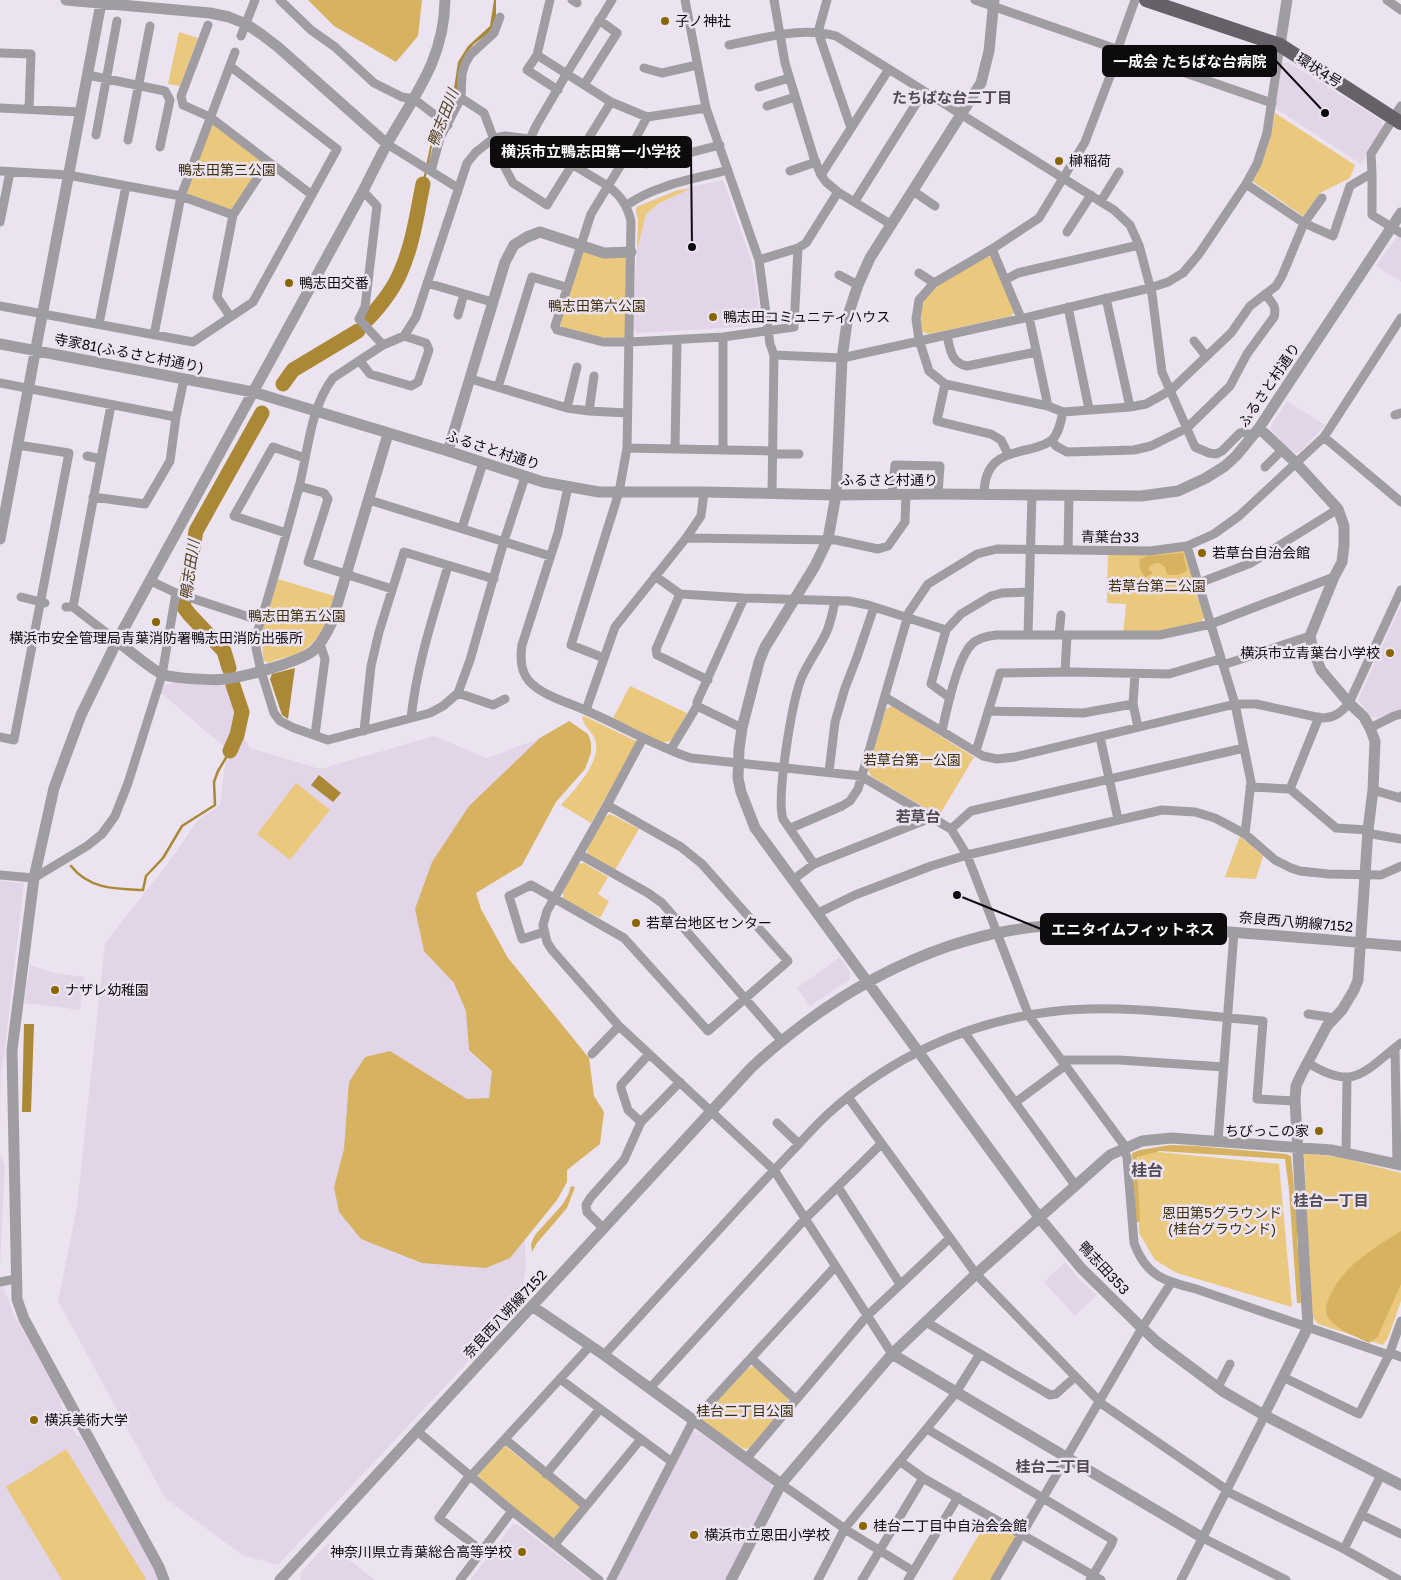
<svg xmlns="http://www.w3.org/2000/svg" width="1401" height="1580" viewBox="0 0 1401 1580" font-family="'Golos Text','Noto Sans JP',sans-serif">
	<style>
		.built { fill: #e2d5e8 }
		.green { fill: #eac87d }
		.forest { fill: #d7b261 }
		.water { fill: #ab8835 }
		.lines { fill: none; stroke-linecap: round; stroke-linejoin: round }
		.stream { stroke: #ab8835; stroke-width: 2.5 }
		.river { stroke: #ab8835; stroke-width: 15 }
		.minor { stroke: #a09da2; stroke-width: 9 }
		.tertiary { stroke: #a09da2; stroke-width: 11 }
		.primary { stroke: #666069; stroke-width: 14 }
		.poi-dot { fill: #886602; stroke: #ece3f0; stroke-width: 2 }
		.labels { text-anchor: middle; stroke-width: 5; stroke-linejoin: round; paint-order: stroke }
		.poi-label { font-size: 14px; fill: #0e0b0f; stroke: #ece3f0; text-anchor: start }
		.street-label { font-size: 14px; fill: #0e0b0f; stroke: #ece3f0 }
		.park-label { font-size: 14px; fill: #3f300c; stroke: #ece3f0 }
		.neighbourhood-label { font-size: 15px; font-weight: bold; fill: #524b55; stroke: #ece3f0 }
		.water-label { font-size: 15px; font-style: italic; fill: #51411e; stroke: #ece3f0 }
		.quarter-label { font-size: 16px; font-weight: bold; fill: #524b55; stroke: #ece3f0 }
		.leader { fill: none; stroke: #0e0b0f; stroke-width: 2 }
		.callout-dot { fill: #0e0b0f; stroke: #ece3f0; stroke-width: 2 }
		.callout { fill: #0e0b0f; stroke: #0e0b0f; stroke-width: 2 }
		.callout-label { font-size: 15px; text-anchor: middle; font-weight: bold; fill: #fff }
	</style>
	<rect width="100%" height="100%" fill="#ece3f0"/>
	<path class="built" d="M1288,62L1382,121L1383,127L1361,164L1275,108L1281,63Z
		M723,180L751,259L762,323L757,326L637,333L632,328L638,235V220L635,210L637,206L677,190Z
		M1398,235L1401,237V282L1376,266Z
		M1287,401L1325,425L1301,451L1296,453L1286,446L1271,429V426Z
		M1401,605V711L1397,710L1377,718L1372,717L1358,700Z
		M179,681L214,686L230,685L238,712L237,725L250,748L320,769L434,736L487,758L570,727L428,893L513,1024L526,1267L519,1307L278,1565L242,1555L165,1498L58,1301L77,1206L105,943L168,863L198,820L220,805L227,749L161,693L163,686Z
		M0,881L24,883L4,1057L1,1069L0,1127Z
		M840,957L850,972V979L810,1006L797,988Z
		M30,965L54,973L85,977L80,1010L24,1003Z
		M0,1153L5,1165L0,1268Z
		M1065,1262L1081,1281L1097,1295L1075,1316L1044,1282Z
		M3,1286L14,1315L61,1398L60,1404L77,1436L81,1437L157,1574L158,1580H0V1287Z
		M697,1431L771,1483L772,1490L726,1580H615L692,1432Z
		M513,1524H517L590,1580H470Z
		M328,1543L375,1580H301L300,1573Z"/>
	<path class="green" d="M179,32L198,38L180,86L168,84Z
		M1275,113L1355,165L1350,178L1320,193L1303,216L1252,181C1265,159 1271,137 1275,113Z
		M212,123L268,162L233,215L184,198Z
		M690,189L659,203L646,214L637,251L638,220L636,210L637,207L678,190Z
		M583,249L630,257L625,337L597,338L562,328L559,323Z
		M986,256L992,257L1015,311L1011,316L929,334L923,332L920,321L922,308L924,300L931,290Z
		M1187,546L1193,587L1205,616L1201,622L1178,629L1123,636L1126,604L1107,603L1108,551Z
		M278,579L334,596C327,621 320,645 294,655C285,658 276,659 268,663L263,660L262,632Z
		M630,686L687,713L672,740L663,743L613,718Z
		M892,706L974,757L939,816L871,776L868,770L886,709Z
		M584,716L638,742L591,823L561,805C574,790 605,759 594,737C590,730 584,726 582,717Z
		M296,783L330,810L290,860L257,834Z
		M610,814L639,829L615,870L587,854L588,848L605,817Z
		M1240,836L1263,856L1256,879L1225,877Z
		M584,863L608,877L598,894L609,901L600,918L563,899V892L578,864Z
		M1148,1151L1279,1164L1292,1307L1177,1273L1155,1260L1139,1233L1138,1155Z
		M1304,1153L1338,1157L1401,1173V1301L1388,1338L1383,1345L1318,1324L1311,1315Z
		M754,1366L788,1398V1404L750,1448L744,1449L704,1423L700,1418L748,1368Z
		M504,1445L582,1507L555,1540L475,1477Z
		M66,1449L146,1579L145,1580H62L6,1487Z
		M990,1516L1022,1534L995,1580H952Z"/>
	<path class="forest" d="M308,0H422L418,36L396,62L334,26Z
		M1183,553L1187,570C1181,575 1175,576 1167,574L1165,567L1159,563C1154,563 1151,564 1148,569L1153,573L1148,576L1145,577C1140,572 1139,565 1140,559L1148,556Z
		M569,721L588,734L591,742V753L585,769L556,802L522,865L476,893L481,909L508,958L589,1058L594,1096L604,1112L600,1144L567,1170V1182L557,1200L510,1258L486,1268L422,1263L361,1239L339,1212L334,1187L344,1149L349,1082L365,1057L390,1051L467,1099L489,1098L492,1071L469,1050L466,1011L454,983L424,951L415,909L432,862L469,806L540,738Z
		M1170,1145L1197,1146L1286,1154L1291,1156L1297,1216V1241L1300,1262L1301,1303H1297L1289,1190L1285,1159L1160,1151L1137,1157L1140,1221L1136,1223L1132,1153L1140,1150Z
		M571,1186L575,1187L567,1208L537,1243L532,1252L531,1244L535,1235L562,1205L568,1195Z
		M1401,1231V1284L1377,1338L1369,1343C1356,1336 1338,1331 1329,1319C1324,1312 1326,1305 1329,1298C1342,1266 1373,1249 1401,1231Z"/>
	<path class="water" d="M494,0H496V18L491,31L474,44L466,54L456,95L445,121L433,142L420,205L418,204L431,142L453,95L458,62L468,46L490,26Z
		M295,668L288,719L282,715L270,679L272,674Z
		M319,775L341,793L333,802L311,785Z
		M24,1024H34L31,1112H22Z"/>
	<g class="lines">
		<path class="stream" d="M71,866C89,889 115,889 143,890L146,876L163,858L182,826L215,805L214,782L218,771L230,751"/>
		<path class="river" d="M368,319C380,306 394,289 401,271C413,244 417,213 423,184
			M283,384L293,370L358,331
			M229,668L224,651L189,614L183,606L196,531L262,413
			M230,751L237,735L242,712L233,685"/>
		<path class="minor" d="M280,0L311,30L335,47L374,83L402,97L414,99L448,125
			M550,0L537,55L611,102L647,117L706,108
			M572,0L577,3
			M685,0L706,108L759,260L770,344L774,355L772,493
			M774,0L785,63L814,158L821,175L826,182L838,192L892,225
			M827,0L818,32L851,128
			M975,0L1272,103
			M1135,0L1119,45L1120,50L1085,142L1039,218L992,249L934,283L919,300L916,319L919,340L929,371L945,384L1048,406L1063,412L1130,407L1146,404L1171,390L1231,333L1250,306L1276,286L1282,276L1304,223L1246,184L1257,164L1267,133L1280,45
			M1387,0L1401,10
			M208,25L181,96L183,105L210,117L312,195
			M241,36L255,0
			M729,45C765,38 801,26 836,36L1114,210L1130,225L1139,245L1152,294L1162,372L1195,447L1209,453L1216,454L1222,451L1240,433L1243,432L1253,436
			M0,53L31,54L29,109
			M537,55L527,70L558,90
			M644,68L662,73L697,65
			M88,75L165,91L170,100L160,147
			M584,85L617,33L599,20
			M759,87L789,78
			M461,98L484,113L504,166L513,183L547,205L611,102
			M767,106L795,97
			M0,108L80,112
			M647,117L627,155L591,214L555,326L557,330L603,342H630L723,337L794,327L798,248
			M96,135L117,21
			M530,139L536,126L567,73L612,0
			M128,140L150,26
			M387,144L458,188
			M627,155L646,164L720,145
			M0,171L68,175L181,196L233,215
			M431,171L440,138L461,98L462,74L465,64L470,55L494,33L500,17
			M790,171L816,162
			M1372,173V215L1401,233
			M821,175L889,69
			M363,191L377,206L365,307L359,319L383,345
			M913,191L935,206
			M1322,198L1304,223L1333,236L1350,186L1372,173L1371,154L1401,106
			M855,201L924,91
			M1101,201L1119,172
			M627,205C655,185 694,179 728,170
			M0,222L10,172
			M1067,232L1091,195
			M992,249L1021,318
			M759,260L798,248L806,243L838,192
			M919,273L934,283
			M839,275L858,285
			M1005,280L1018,273L1039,268L1139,245
			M427,283L492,302
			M1106,298L1130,407
			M0,306L193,342L253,302L337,149L230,66
			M1068,307L1089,409
			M458,315L464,294
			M230,316L217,297L233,215L268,162
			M1029,317L1048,406
			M99,324L126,186
			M154,335L181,196L235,52
			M947,335C950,349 951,363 967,366L1036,352
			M1194,341L1206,356
			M774,355L842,358L1029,317L1150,288L1168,282L1183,273L1199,254L1246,184
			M360,361L370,374L411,386L418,382L429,350L426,343L404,336
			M471,379L567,408L589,411L627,413
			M0,383L176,417L170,461L145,504L93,497
			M945,384L937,421L991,434L1001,440L1008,454
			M496,386L499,384L532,277L566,287
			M567,408L577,367
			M589,411L594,376
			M1395,415L1401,413
			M176,417L184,379
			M1324,437L1401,502
			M1052,440L1056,446L1067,452L1134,450L1151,446L1187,428L1230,386L1247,354L1274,317C1277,306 1272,303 1265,294
			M627,448L772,451
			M675,448L677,340
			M723,450V337
			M772,454H799
			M87,456L101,459
			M1265,467L1282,450
			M525,477L504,541L470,660L458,693L443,706L430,713L328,740L294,728L280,721L274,713L261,671L256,648L258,630C273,583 286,535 299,487C308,452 310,408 333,378L383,345L404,336L416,317L467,163L476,152L494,138L505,136L530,139L608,186C621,196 627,205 631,221L627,448L619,492L571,645L604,658
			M299,486L324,493L328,499L308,562L392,589
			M568,487L558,533L522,645C520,658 520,671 529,681C544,697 568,702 587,711C622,726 655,746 691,758L861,776L951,829L967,855L1029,1016L1124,1145L1123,1149L1127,1157L1134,1243C1146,1276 1164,1281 1196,1289L1389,1355L1393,1354L1401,1357
			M892,494L895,465L940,466L938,494
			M984,495C984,461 1002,455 1030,449C1037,447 1046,445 1052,440C1059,433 1061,421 1063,412
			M369,500L550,556
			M462,528L483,463
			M286,533L234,516L273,447L305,458
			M686,538L836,540L878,549L888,546L905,522L906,494
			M1187,546L1235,704L1244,748L1251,782L1245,834
			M1068,550L1069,496
			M655,576L680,594L744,598L849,601L868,605L946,630
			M151,581L176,593L261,621
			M1199,583L1251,563L1338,509
			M680,594L656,649L657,655L708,680
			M21,597L45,603
			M66,607H73L117,641
			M73,607L111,405
			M1028,634L1032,496
			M1059,635L1061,615
			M1223,665L1310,636
			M1065,672L1067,635
			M1135,674L1133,704L1138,727
			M458,693L493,705L505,699
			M885,697L983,756L997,759L1015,757L1235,704H1256L1321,718C1334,718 1341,713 1349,703L1401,590
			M950,698L931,684L946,630L961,614L991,596L1002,593L1029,592
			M697,706L742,728
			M586,710L615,627L686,538L701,516L704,492
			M988,711L1083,713L1133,704
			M411,718C417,664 433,617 448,566
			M1370,728L1394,716L1401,714
			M364,731L371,666L379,632L404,552L494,579
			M942,731C946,712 958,658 971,645C977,638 986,636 996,635H1160L1211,624L1334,577
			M315,735L325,659L320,644
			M0,737L14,740L69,453L18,445
			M1100,737L1118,819
			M643,738L607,805L547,911L543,925L547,942L552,950L619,1026L774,1170L892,1354
			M671,749L697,706V702L744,598
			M976,751L1000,673L1071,672L1169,674L1220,659
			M829,772L835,722L845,688L857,657L874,607
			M1250,787L1290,789L1336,828L1368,830L1372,834L1401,839
			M1290,789L1319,717
			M1373,790L1400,798L1401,796
			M791,828L842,806L850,801L858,789L909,612L928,584L977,554L997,549L1150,551L1187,546L1214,534L1239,516L1324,437L1401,318
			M951,829L971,811L1244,748
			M579,854L648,893L662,903L781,1040
			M814,864L783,819C776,797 792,703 801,679C808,662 820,647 827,631C831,621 833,611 835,601
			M0,875L34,878L87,846L102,834L115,816L128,783L162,675L176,593
			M794,879L814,864L933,817
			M818,913L855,895L931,866L967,855L1162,810L1195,812L1215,818L1245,834L1275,860L1291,868L1300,871L1328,874L1381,875L1401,866
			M544,932L522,939L509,896L531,885L624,938L708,1031L788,961L702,864L681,847L607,805
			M1308,1014L1335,1018
			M964,1032L1075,1185
			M1395,1048L1397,1163
			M592,1054L619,1026
			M1061,1060H1119L1224,1067
			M1308,1063C1355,1092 1363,1072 1401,1043
			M848,1097L976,1274L1102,1404L1227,1490L1230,1493L1344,1549L1399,1580
			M1016,1102L1066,1065
			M641,1122L628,1110L621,1088V1085L649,1054
			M777,1123L799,1144
			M1218,1141L1234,932
			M1346,1152L1347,1079
			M838,1187L900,1284
			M604,1229L587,1212L586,1205L591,1197L624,1160L641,1122L680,1082
			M0,1282L15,1279
			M926,1322L1050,1395L1056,1394L1075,1377
			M604,1355C648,1307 692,1259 736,1211C756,1189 777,1167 798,1145C808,1134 818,1123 829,1113C890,1058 967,1022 1049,1012C1120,1003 1192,1015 1263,1021L1257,1099L1295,1101
			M751,1358L796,1400
			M1283,1377L1359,1414L1389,1355L1401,1321
			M560,1379L672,1462
			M1218,1387L1230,1364
			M650,1388L805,1219L881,1144
			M927,1429L1113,1540L1111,1545L1090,1580
			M417,1431L512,1511L599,1580
			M505,1439L586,1506
			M746,1459L867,1316L950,1238
			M901,1462L923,1478L1101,1580
			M546,1474L600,1409
			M470,1475L439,1518L482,1551
			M471,1476L590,1346
			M781,1484L848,1531L913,1571
			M1362,1515L1401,1534
			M1203,1538L1286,1580
			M555,1544L641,1439
			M1344,1549L1381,1475
			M460,1580L512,1511
			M611,1580L693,1421L835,1267
			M818,1580L845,1528L955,1394L980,1354
			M862,1580L923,1478
			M908,1580L958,1497
			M995,1580L1142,1328L1171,1283
			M1181,1580L1261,1423L1264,1415"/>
		<path class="tertiary" d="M66,0L210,13L229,17L246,24L261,34L278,47L387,144
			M994,0L989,51L981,83L870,258L858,285L848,315L842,358L836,495L828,539L815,566L765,647L759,662L742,728L739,749L738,778L741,792L755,828L1039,1217L1081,1268L1142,1328L1157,1342L1224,1392L1264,1415L1401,1485
			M1280,45L1287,0
			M0,344L253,392L448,451L543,482L599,492H704L836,495L938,494L1141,496L1178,491L1206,478L1225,466L1236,456L1259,428L1401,213
			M1259,428L1295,462L1338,509L1344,526V545L1342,562L1334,577L1310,636L1313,650L1321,670L1349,703L1364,717L1370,728L1375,741L1373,790L1368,830L1358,980L1354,990L1342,1010L1327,1026L1301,1075L1296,1086L1295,1101L1308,1327L1264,1415
			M448,451L505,262L514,245L527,237L540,232L604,253L631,252
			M0,539L101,3
			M117,641C126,648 156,673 164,675C175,678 214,681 225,679C244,677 299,662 313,651C322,643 327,633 332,622L388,434
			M532,1306L604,1355L781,1484
			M892,1354L1203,1538
			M164,1580L159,1567L24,1319L17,1299L12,1050L34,878L54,788L65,758L81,715L117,641L363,191C371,175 379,159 387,144C415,94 444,60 445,0
			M280,1580L751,1068C810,1013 873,972 949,946C965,941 981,936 997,933C1058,920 1120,925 1182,929C1255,933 1328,940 1401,946
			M731,1580L781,1484L892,1354L976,1274L1110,1155L1142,1141L1171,1138L1331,1150L1401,1165"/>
		<path class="primary" d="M1146,0L1280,45L1401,123"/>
	</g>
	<g class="poi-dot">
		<circle cx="665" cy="21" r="5"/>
		<circle cx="1059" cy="161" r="5"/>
		<circle cx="289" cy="283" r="5"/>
		<circle cx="713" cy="317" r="5"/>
		<circle cx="1202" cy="553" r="5"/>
		<circle cx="156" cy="622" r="5"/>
		<circle cx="1390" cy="653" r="5"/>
		<circle cx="636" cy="923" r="5"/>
		<circle cx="55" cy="990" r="5"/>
		<circle cx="1319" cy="1131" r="5"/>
		<circle cx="34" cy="1420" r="5"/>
		<circle cx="863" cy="1526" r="5"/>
		<circle cx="694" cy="1535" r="5"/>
		<circle cx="522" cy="1552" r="5"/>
	</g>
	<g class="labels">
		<g class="poi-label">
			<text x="675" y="26">子ノ神社</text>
			<text x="1069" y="166">榊稲荷</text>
			<text x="299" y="288">鴨志田交番</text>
			<text x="723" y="322">鴨志田コミュニティハウス</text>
			<text x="1212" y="558">若草台自治会館</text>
			<text x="156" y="643" text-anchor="middle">横浜市安全管理局青葉消防署鴨志田消防出張所</text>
			<text x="1380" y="658" text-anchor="end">横浜市立青葉台小学校</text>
			<text x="646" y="928">若草台地区センター</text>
			<text x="65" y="995">ナザレ幼稚園</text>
			<text x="1309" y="1136" text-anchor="end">ちびっこの家</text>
			<text x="44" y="1425">横浜美術大学</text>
			<text x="873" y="1531">桂台二丁目中自治会会館</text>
			<text x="704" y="1540">横浜市立恩田小学校</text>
			<text x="512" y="1557" text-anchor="end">神奈川県立青葉総合高等学校</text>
		</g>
		<g class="street-label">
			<text transform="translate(1319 70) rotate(32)" y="5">環状4号</text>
			<text transform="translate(129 353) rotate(11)" y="5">寺家81(ふるさと村通り)</text>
			<text transform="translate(1269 385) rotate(-56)" y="5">ふるさと村通り</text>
			<text transform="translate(493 450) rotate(18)" y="5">ふるさと村通り</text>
			<text x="889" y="485">ふるさと村通り</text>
			<text transform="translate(1110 537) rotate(1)" y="5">青葉台33</text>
			<text transform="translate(1296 922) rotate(5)" y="5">奈良西八朔線7152</text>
			<text transform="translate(1104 1268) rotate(47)" y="5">鴨志田353</text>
			<text transform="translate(505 1314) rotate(-47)" y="5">奈良西八朔線7152</text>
		</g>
		<g class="park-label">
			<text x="227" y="175">鴨志田第三公園</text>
			<text x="597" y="311">鴨志田第六公園</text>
			<text x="1157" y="591">若草台第二公園</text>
			<text x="297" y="621">鴨志田第五公園</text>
			<text x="912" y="765">若草台第一公園</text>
			<text x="1222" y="1218">恩田第5グラウンド<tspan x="1222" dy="16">(桂台グラウンド)</tspan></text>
			<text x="745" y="1416">桂台二丁目公園</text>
		</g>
		<g class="neighbourhood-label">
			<text x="952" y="103">たちばな台二丁目</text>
			<text x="918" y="822">若草台</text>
			<text x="1331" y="1206">桂台一丁目</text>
			<text x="1053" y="1472">桂台二丁目</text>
		</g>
		<g class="water-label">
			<text transform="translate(443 118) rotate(-69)" y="5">鴨志田川</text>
			<text transform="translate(190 570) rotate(-82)" y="5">鴨志田川</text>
		</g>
		<g class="quarter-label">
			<text x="1147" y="1176">桂台</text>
		</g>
	</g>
	<path class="leader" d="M1325 113L1276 61M692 247L691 152M957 895L1041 929"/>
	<g class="callout-dot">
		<circle cx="1325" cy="113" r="5"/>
		<circle cx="692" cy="247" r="5"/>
		<circle cx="957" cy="895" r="5"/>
	</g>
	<g class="callout">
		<rect x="1103" y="46" width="173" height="30" rx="5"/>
		<rect x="491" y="137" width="200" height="30" rx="5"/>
		<rect x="1041" y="914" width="185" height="30" rx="5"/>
	</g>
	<g class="callout-label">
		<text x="1190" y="67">一成会 たちばな台病院</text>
		<text x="591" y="157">横浜市立鴨志田第一小学校</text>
		<text x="1133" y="935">エニタイムフィットネス</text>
	</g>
</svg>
